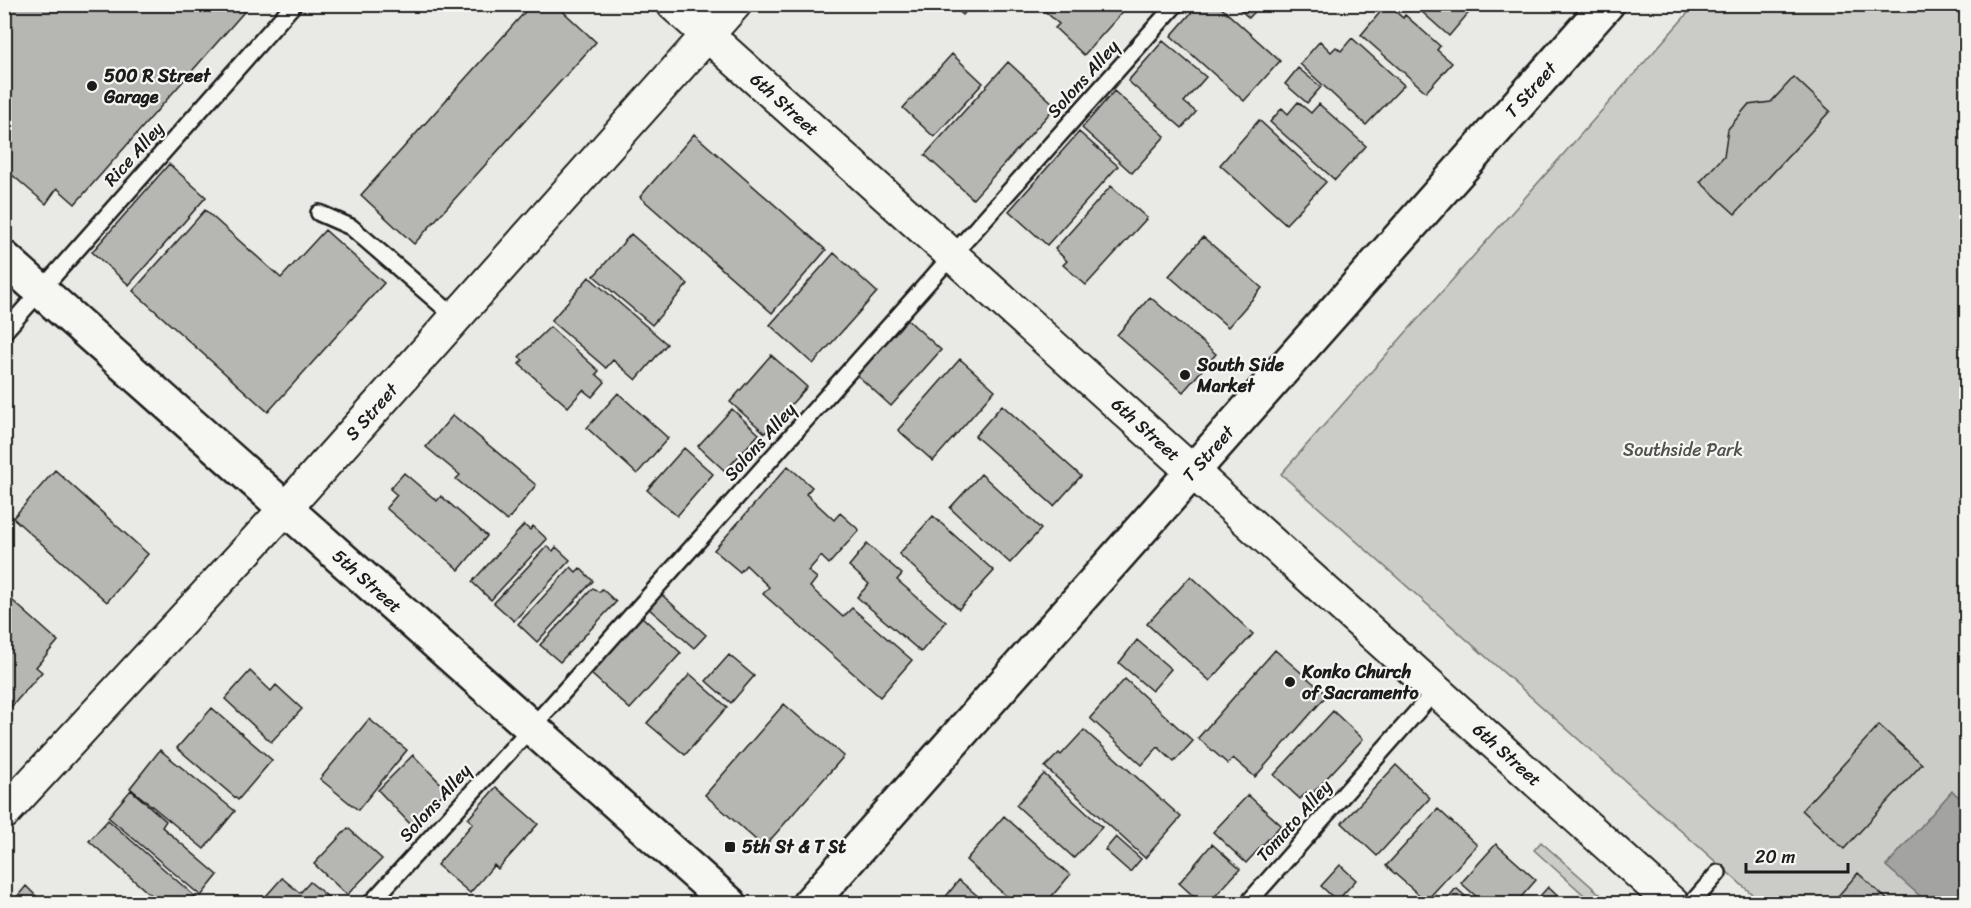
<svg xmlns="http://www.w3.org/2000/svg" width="1971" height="908" viewBox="0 0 1971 908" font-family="Sriracha,sans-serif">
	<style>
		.green { fill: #cbcbc7; stroke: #747472; stroke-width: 1.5 }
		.water { fill: #a3a3a1; stroke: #6d6d6c; stroke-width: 1.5 }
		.building { fill: #b6b6b3; stroke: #1c1c1c; stroke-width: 1.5 }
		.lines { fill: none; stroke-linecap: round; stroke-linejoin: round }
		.service-casing { stroke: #1c1c1c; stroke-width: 20 }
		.minor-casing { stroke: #1c1c1c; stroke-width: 36 }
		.tertiary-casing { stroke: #1c1c1c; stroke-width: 38 }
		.service { stroke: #f6f6f2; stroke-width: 15 }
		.minor { stroke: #f6f6f2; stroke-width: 32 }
		.tertiary { stroke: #f6f6f2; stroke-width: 33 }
		.poi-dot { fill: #1c1c1c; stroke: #f6f6f2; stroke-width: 2 }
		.labels { text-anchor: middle; stroke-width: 4.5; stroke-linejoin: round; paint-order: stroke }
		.poi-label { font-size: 18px; font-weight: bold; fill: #1c1c1c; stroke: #f6f6f2; text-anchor: start }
		.street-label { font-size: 18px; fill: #1c1c1c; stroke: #f6f6f2 }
		.park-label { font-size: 18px; fill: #51514f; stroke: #f6f6f2 }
	</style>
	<rect width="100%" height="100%" fill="#e9e9e5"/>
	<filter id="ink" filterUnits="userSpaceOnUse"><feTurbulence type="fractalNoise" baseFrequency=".0167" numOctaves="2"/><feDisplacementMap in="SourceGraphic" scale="12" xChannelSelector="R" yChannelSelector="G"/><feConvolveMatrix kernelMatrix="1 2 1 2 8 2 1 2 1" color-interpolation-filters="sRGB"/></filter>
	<g filter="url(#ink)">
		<path class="green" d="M1695,5H1966V903H1762L1281,474Z
			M1541,842L1610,903H1593L1534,850Z"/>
		<path class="water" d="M1952,791L1966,803V903H1928L1886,866Z"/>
		<path class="building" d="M4,4H251L75,204L57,188L46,204L4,168Z
			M532,4H555L596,42L414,244L361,195Z
			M951,4H972L963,15Z
			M1037,4H1126L1128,6L1084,55L1055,28L1059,24Z
			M1199,4H1217L1280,61L1244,101L1171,36Z
			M1234,4H1256L1259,7L1249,18Z
			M1387,4L1403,18L1405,15L1440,46L1437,50L1452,63L1426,92L1361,35Z
			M1413,4H1476L1449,36Z
			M1352,38L1404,85L1366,125L1300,64L1320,41L1331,52L1336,47L1341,51Z
			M1163,41L1206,77L1184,102L1196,112L1182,128L1128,81Z
			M952,54L983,83L934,137L903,108Z
			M1008,62L1056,106L973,199L925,155Z
			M1298,68L1321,87L1307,103L1285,84Z
			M1794,77L1830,111L1735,214L1700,182L1724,156L1728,129L1748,105L1771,102Z
			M1114,91L1165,136L1132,173L1082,128Z
			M1298,102L1311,113L1319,104L1366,146L1335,180L1270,122L1282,108L1288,114Z
			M1259,120L1326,182L1286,224L1220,165Z
			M1079,132L1118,166L1047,245L1009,211Z
			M694,134L826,250L772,313L640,197Z
			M169,164L206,197L129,285L92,252Z
			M1111,186L1147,218L1086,285L1063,265L1067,261L1055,249Z
			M205,210L281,278L325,230L384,283L268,412L133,291Z
			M631,234L688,284L652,325L594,276Z
			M1203,237L1262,288L1228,327L1169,276Z
			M834,253L877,292L813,364L770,325Z
			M589,277L667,344L636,380L613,360L606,368L551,321Z
			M1150,297L1216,354L1183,392L1117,335Z
			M907,319L941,350L891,406L857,375Z
			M550,327L599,371L596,374L605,382L592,397L583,390L568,407L519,364L523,360L519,357Z
			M771,355L807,387L765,433L730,402Z
			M960,359L995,390L933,461L898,430Z
			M618,393L668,438L637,474L587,428Z
			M1002,405L1081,476L1054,506L975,436Z
			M732,409L759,434L725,471L698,446Z
			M453,415L536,485L507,521L456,479L460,475L426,447Z
			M684,448L713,474L677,516L647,490Z
			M788,466L812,487L806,494L834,520L840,513L859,530L829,564L821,556L808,571L817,578L810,587L843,617L852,608L912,660L880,697L763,594L769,587L746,565L740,572L714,550Z
			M55,470L148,554L107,602L13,518Z
			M404,473L437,501L441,496L487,536L459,570L386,508L397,495L390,489Z
			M981,474L1041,529L1010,563L950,508Z
			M933,516L994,571L959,609L899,554Z
			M524,525L530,530L533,526L547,539L491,600L472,582Z
			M867,544L902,574L897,580L946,622L921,652L857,597L869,584L849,566Z
			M547,546L553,551L556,547L570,560L514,621L494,603Z
			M571,567L576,572L580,568L593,581L537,642L518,624Z
			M1191,576L1253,634L1210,681L1147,624Z
			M593,588L599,592L602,589L616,602L560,662L540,645Z
			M4,593L58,641L36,667L42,672L4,715Z
			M661,594L706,635L694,648L648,608Z
			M641,616L681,653L630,709L590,673Z
			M1137,640L1171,669L1152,691L1119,663Z
			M1275,650L1327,695L1255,777L1233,758L1228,764L1198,738Z
			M729,655L754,676L731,703L706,681Z
			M250,671L271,691L276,685L302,709L271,742L225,699Z
			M690,674L727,707L685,755L647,723Z
			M1125,679L1193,741L1174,762L1158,747L1142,765L1090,718Z
			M784,704L844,756L764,847L705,795Z
			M212,708L272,760L238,800L177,748Z
			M1333,711L1363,739L1311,795L1307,792L1300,799L1274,775Z
			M369,719L407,750L358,810L320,779Z
			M1879,725L1922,764L1844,849L1802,810Z
			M1084,730L1181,817L1145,858L1045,767L1059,753L1061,755Z
			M160,750L235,811L204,849L130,788Z
			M413,755L447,790L411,825L378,790Z
			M1396,765L1430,798L1377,856L1342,823Z
			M1044,774L1102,827L1074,858L1016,805Z
			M496,787L538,824L498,869L494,865L470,893L437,865L473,823L468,819Z
			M131,790L166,821L162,827L218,875L201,896L108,817Z
			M1248,795L1281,825L1246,863L1213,832Z
			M1438,809L1477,845L1426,901L1386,866Z
			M1004,816L1070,875L1045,904H1015L966,860Z
			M108,820L199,900L196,904H161L89,841Z
			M348,828L382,859L347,895L314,864Z
			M1116,837L1141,859L1130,872L1105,850Z
			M1212,844L1240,869L1208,904H1202L1179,883Z
			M1496,844L1536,880L1515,904H1485L1461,883Z
			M1340,865L1356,880L1337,901L1321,886Z
			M1858,873L1892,904H1831Z
			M282,878L300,893L310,882L334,902L259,904Z
			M959,880L987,904H940Z
			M26,886L44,904H11Z
			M1548,887L1566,904H1533Z
			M1456,888L1474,904H1443Z"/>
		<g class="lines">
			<defs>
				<path id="service" d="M319,213L351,227L455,317
					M4,332L294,4
					M370,904L550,707L1176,4
					M1247,904L1436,690
					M1691,904L1718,873"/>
				<g id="minor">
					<path id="s1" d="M673,4L1673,904"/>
					<path id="s2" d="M4,813L286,508L735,4"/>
				</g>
				<g id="tertiary">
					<path id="s3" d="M4,258L730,904"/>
					<path id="s4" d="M809,904L1607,4"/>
				</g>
			</defs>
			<use href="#service" class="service-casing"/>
			<use href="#minor" class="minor-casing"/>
			<use href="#tertiary" class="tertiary-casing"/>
			<use href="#service" class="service"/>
			<use href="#minor" class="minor"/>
			<use href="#tertiary" class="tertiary"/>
		</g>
	</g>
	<g class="poi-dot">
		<circle cx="92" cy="86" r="6"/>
		<circle cx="1185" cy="375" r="6"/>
		<circle cx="1290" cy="682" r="6"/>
		<rect x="724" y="841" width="12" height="12" rx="3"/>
	</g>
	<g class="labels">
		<g class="poi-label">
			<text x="104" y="82">500 R Street<tspan x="104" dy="21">Garage</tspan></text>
			<text x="1197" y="371">South Side<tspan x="1197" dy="21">Market</tspan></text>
			<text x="1302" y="678">Konko Church<tspan x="1302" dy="21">of Sacramento</tspan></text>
			<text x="742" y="853">5th St &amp; T St</text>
		</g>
		<g class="street-label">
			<text transform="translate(1083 79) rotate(-48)" y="6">Solons Alley</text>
			<text dy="6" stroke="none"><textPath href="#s4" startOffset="1088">T Street</textPath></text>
			<text dy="6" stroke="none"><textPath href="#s1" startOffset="150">6th Street</textPath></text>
			<text transform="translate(134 154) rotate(-48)" y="6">Rice Alley</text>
			<text dy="6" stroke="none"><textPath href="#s2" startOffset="544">S Street</textPath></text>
			<text dy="6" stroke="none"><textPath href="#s1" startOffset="636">6th Street</textPath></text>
			<text transform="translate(760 442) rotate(-48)" y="6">Solons Alley</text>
			<text dy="6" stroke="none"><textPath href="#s4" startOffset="602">T Street</textPath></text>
			<text dy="6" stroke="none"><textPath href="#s3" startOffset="486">5th Street</textPath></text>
			<text dy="6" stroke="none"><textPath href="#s1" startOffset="1122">6th Street</textPath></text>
			<text transform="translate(435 803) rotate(-48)" y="6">Solons Alley</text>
			<text transform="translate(1294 821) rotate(-48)" y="6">Tomato Alley</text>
		</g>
		<g class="park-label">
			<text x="1683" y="456">Southside Park</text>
		</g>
	</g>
	<rect width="1971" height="908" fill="none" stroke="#f6f6f2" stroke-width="24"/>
	<rect x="12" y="12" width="1947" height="884" fill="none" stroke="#1c1c1c" stroke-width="2" filter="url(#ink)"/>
	<path d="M1746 863v9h102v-9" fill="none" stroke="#1c1c1c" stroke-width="3"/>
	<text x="1755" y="863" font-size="18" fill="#1c1c1c" stroke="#f6f6f2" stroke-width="4.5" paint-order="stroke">20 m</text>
</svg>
